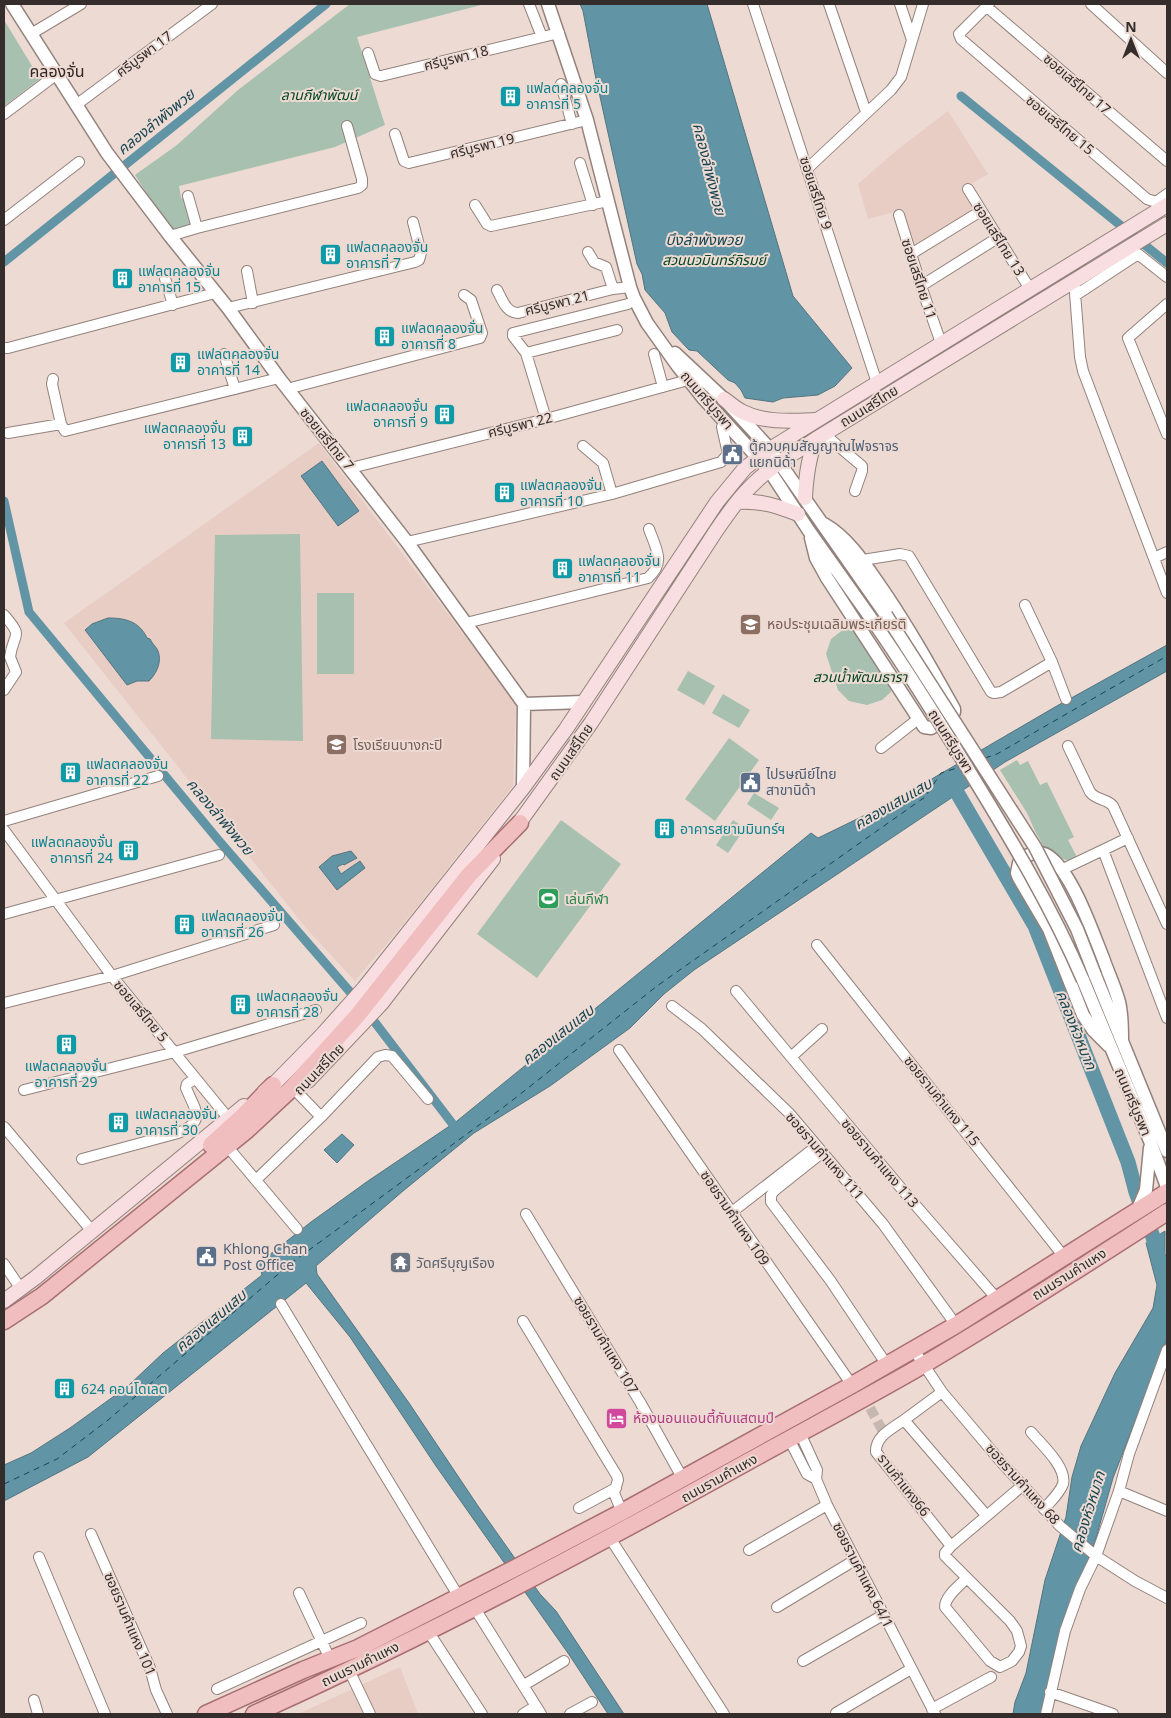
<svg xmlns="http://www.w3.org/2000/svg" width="1171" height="1718" viewBox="0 0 1171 1718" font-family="Georgia,'Noto Sans Thai',serif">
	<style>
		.built { fill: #e8cdc4 }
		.green { fill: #a8c0af }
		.water { fill: #6194a4; stroke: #547580 }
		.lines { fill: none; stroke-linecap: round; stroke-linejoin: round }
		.canal { stroke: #6194a4; stroke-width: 9 }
		.river { stroke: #6194a4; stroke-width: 15 }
		.ferry { stroke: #174552; stroke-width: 1; stroke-dasharray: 6 5; stroke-linecap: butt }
		.minor-tunnel { stroke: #c7b7b1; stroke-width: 10; stroke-dasharray: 10 5; stroke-linecap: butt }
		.minor-casing { stroke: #93827c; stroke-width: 12 }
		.tertiary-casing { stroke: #93827c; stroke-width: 15 }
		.secondary-casing { stroke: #93827c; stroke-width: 16 }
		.primary-casing { stroke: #a86f71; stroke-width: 19 }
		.minor { stroke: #fff; stroke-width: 10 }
		.tertiary { stroke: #fff; stroke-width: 12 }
		.secondary { stroke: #f8dee0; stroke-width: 14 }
		.primary { stroke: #f1bec0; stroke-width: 16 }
		.tertiary-bridge-casing { stroke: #93827c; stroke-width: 15; stroke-linecap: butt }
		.tertiary-bridge { stroke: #fff; stroke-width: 12 }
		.labels { text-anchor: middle; stroke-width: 4; stroke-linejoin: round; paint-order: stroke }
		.street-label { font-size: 14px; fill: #342d2b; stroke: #ecdad3 }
		.culture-label { font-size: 14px; fill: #0d838f; stroke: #ecdad3; text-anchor: start }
		.park-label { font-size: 14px; font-style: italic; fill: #004623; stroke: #ecdad3 }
		.service-label { font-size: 14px; fill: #4e5e75; stroke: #ecdad3; text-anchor: start }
		.education-label { font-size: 14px; fill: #785e54; stroke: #ecdad3; text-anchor: start }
		.leisure-label { font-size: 14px; fill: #27864d; stroke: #ecdad3; text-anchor: start }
		.worship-label { font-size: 14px; fill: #5b616d; stroke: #ecdad3; text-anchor: start }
		.hotel-label { font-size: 14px; fill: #b23c85; stroke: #ecdad3; text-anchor: start }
		.water-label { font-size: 15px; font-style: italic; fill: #174552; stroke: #ecdad3 }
		.quarter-label { font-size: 16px; fill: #342622; stroke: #ecdad3 }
	</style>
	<rect width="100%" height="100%" fill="#ecdad3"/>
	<path class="built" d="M948,111L988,174L963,189L975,211L914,248L901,210L868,219L858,184L897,150Z
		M319,443L516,704L513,786L401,927L355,981L306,928L64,623Z
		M400,1667L418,1714H298Z"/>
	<path class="green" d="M350,4H485L357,37L385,125L335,147L179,186L181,198L195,203L202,224L171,231L135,175L177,145L238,90Z
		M4,20L40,79L4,106Z
		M300,534L303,741L211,739L215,535Z
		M317,593H354V674H317Z
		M844,629L855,630L890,679L891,692L882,700L867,705L849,701L838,690L826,654L831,639Z
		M688,671L715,686L704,705L677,690Z
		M723,694L750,710L739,728L712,713Z
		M729,738L759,760L715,821L685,799Z
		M1017,760L1020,765L1028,761L1040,785L1047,782L1074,837L1068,840L1078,859L1071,862L1061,858L1044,847L1035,831L1027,813L1000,770Z
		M754,793L779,808L771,820L747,804Z
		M561,820L621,864L537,978L477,934Z
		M733,820L745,828L728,853L716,845Z"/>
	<path class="water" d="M580,4H707L793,296L852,368L835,386L818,395L783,398L773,402L745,398L741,390L735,383L728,380L697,351L689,350L672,332L665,313L645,290L642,274L637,264L595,74L583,11Z
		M322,461L359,511L338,526L301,476Z
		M108,618C125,618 139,621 147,638L150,639C152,643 155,646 157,649C163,660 157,673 149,681H137L127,685L85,630L92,624Z
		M1167,645V671L1005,762L694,970L664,994L630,1028L550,1086L474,1133L403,1191L316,1266L317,1274L409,1403L478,1506L540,1594L556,1611L624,1714H608L570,1656L436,1466L350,1337L306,1283L88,1457L4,1501V1465L31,1453L70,1428L128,1386L163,1353L262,1275L259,1263L311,1222L368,1181L457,1121L811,833L818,838L894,801L1055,707Z
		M351,851L357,858L344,865L343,864L337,867L341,874L360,861L365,868L337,890L319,867L332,856Z
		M342,1134L354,1145L337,1163L324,1150Z
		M1165,1231V1254L1167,1261V1339L1113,1478L1096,1538L1055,1653L1043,1714H1013L1015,1702L1026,1673L1045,1580L1066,1517L1072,1477L1081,1446L1115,1373L1153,1308L1157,1285L1146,1243Z"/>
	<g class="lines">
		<path class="canal" d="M961,96L1167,263
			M4,262L326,4
			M4,501L29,612L220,842L357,1000
			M367,1012L458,1131"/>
		<path class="river" d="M952,784L1035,926L1128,1162L1136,1192L1153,1237L1167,1291"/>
		<path class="ferry" d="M985,758L997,754L1167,656
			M4,1484L57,1459L108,1420L290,1264L509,1103L657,986L925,797L941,773L960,767"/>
		<path class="minor-tunnel" d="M870,1408L884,1433"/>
		<defs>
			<path id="minor" d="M529,4L542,37
				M753,4L877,383
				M829,4L866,112
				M900,4L912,40
				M989,4L959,34L961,39L1147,199L1156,202L1167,194
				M1091,4L1167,73
				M987,7L1167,161
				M31,34L81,4
				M368,53L375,74L381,76L559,33
				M561,84L572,124
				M76,105L212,4
				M4,114L57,74
				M395,134L404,161L409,163L587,120
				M580,163L593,205
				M808,168L891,90L901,77L923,4
				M968,189L1030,289
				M188,196L197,228
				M475,205L487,224L491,226L608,201
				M899,215L921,286L941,343
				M4,220L79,162
				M170,236L197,228L358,188L362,185V179L347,126
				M588,252L594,262L606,267L613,289
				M911,254L981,211
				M247,271L253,303
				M164,275L173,305
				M1074,280L1080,357L1083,371L1167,593
				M921,286L999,237
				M497,290C502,299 506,313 518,313L613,289L630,287
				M1076,295L1138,254L1167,277
				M1167,304L1128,338L1167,434
				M228,308L415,262L419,260L421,253L413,222
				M4,348H8L215,293
				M526,353L617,330
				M224,354L235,389
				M654,354L663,387
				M53,379L52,384L61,424L65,431L279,378
				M287,389L480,338L482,333L471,300L464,295
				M546,419L526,353L513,336V333L628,304
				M8,433L61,424
				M824,434L862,466V471L855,491
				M583,446L603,463L612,494
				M351,468L546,419L688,380
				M407,542L612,494L721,462L728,454L722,427
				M1154,558L1167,552
				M863,560L900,554L909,556L991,692L994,693L1001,692L1052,662
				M1025,605L1052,662L1066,699
				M4,615C25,639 13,632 10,657L16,672L4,690
				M466,623L648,578C666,562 656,549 649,529
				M1068,746L1090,792C1097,801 1106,798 1113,806L1167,924
				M881,748L918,719
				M4,821L158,776
				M4,830L112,976L228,1118
				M1128,838L1103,850L1167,1018
				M1061,870L1103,850
				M4,914L219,855
				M817,945L1065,1258
				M736,991L791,1057
				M4,1003L112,976L274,925
				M672,1006L702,1029L789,1113L883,1224L956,1325
				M822,1029L791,1057L911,1200L998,1300
				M619,1050L852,1385
				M24,1090L175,1052L316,1010
				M297,1092L321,1117
				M4,1127L92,1231
				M232,1152L297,1229
				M819,1155L775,1190L771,1195V1202L830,1280L887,1365
				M82,1159L178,1133C207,1121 195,1110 186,1088L187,1084L195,1079
				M256,1180L321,1117L378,1057L385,1055L392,1056L428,1099
				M732,1212L817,1146
				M526,1214L640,1402L683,1479
				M4,1264L21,1289
				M281,1304L459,1597
				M523,1321L617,1476L618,1480L614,1493L622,1512
				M914,1350L942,1392L1002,1463L1060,1526L1096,1556L1135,1581L1167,1598
				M904,1420L942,1392
				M1031,1432C1041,1444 1067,1467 1063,1484C1060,1493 1050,1502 1044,1509
				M800,1433L817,1470L816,1479L827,1505L935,1714
				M789,1439L807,1474L816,1479
				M1119,1491L1167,1511
				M579,1508L616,1488
				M91,1534L134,1632L150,1668L156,1690L167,1714
				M610,1538L724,1714
				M951,1546L876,1452C875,1436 893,1428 904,1420L986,1515
				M749,1550L827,1505
				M39,1557L105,1714
				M967,1578C960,1585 945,1596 945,1607L990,1661L1000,1667L1012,1661L1019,1652L1021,1646L1017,1631L1010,1621L945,1556V1553L951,1546L1022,1486
				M299,1593L330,1659
				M474,1607L541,1714
				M777,1607L855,1560
				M428,1631L482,1714
				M803,1661L883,1615
				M349,1670L370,1714
				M524,1685L564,1661
				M217,1689L361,1623
				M1050,1692L1113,1714
				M34,1700L38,1714
				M932,1709L991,1677
				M836,1713L911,1669
				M523,1714L536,1706
				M570,1714L592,1702
				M1046,1714L1065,1631L1080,1589L1096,1556L1119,1491L1129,1454L1167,1350"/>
			<path id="tertiary" d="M12,4L107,153L170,236L228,308L279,378L407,542L524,704L584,702
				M548,4L587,120L630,287L634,298L647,323L677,365L704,399L769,470L809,531L875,624
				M675,353L724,399L770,449L886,615
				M811,538L816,558L827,578L924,727L931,728L954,712V709C930,666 906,623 878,583C863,561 847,537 824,524
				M523,788L524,704
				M1095,975L1167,1151
				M1083,980L1150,1141L1167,1187
				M1109,1046L1093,1030L1083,1015L1049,929L1019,878L1017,873L1019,863C1027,852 1042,849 1052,859C1074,878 1092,931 1103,958C1108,973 1115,987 1119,1002C1122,1014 1122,1027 1122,1040
				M1137,1211L1146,1190L1150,1148"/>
			<path id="secondary" d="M724,399C730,403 736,409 743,412C764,423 792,421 815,420
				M805,498C806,477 808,459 816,439
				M737,502C763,501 774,505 798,514
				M514,830L591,723L716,531C731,509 746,488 767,472C782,459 800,450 816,439L1167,224
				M308,1081L381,1004L493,859
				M265,1091L273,1085L322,1035L364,988L523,788L566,729L717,502L745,468L770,449L1167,205
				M4,1301L35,1278L244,1106"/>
			<path id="primary" d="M211,1145L242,1117L273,1085
				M4,1321L42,1296L247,1130L290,1090L357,1016L469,875L520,823
				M206,1714L303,1670L358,1648L527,1562L622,1512L852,1385L956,1325L1167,1192
				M254,1714C423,1638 587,1551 749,1461C807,1429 866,1398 923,1365C1006,1316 1087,1264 1167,1212"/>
		</defs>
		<use href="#minor" class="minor-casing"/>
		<use href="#tertiary" class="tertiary-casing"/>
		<use href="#secondary" class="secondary-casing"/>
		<use href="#primary" class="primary-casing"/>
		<use href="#minor" class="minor"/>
		<use href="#tertiary" class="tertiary"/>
		<use href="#secondary" class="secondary"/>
		<use href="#primary" class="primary"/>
		<defs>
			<path id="tertiary-bridge" d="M886,615L1035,847L1077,929L1095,975
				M875,624C909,673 940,723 971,774C1012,841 1052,908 1083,980"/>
		</defs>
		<use href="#tertiary-bridge" class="tertiary-bridge-casing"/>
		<use href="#tertiary-bridge" class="tertiary-bridge"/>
	</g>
	<defs>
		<symbol id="building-square" viewBox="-11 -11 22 22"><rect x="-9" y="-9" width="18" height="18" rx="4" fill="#0f9aa8" stroke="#ecdad3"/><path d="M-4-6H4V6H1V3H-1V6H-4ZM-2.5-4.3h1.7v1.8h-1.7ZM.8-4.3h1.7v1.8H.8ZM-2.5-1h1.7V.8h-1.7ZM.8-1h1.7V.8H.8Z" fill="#fff"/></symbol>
		<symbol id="civic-square" viewBox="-11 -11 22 22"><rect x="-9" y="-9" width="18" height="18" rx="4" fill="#5c6f8a" stroke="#ecdad3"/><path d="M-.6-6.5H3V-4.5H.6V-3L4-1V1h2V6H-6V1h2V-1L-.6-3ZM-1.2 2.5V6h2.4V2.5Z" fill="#fff"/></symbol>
		<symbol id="university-square" viewBox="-11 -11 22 22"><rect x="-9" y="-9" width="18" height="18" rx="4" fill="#8d6e63" stroke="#ecdad3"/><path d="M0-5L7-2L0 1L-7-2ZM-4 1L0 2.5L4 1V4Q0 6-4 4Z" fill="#fff"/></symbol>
		<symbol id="school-square" viewBox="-11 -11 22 22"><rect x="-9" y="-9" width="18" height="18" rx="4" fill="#8d6e63" stroke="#ecdad3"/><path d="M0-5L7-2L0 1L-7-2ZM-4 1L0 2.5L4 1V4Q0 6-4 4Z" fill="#fff"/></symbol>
		<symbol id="stadium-square" viewBox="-11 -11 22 22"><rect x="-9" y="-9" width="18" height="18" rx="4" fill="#2e9e5b" stroke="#ecdad3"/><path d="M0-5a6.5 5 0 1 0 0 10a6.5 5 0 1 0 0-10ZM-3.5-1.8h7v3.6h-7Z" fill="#fff"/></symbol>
		<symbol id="temple-square" viewBox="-11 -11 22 22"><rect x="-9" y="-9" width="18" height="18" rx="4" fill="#6b7280" stroke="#ecdad3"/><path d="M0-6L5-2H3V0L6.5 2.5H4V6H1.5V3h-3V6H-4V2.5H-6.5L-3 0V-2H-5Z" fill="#fff"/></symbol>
		<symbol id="hotel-square" viewBox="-11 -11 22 22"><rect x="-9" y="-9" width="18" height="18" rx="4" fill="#d1479c" stroke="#ecdad3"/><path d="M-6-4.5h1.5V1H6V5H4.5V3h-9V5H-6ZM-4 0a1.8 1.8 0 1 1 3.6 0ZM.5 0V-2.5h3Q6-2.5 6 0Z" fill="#fff"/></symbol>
	</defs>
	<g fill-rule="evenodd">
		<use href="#building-square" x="498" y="84" width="25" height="25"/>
		<use href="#building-square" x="318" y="242" width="25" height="25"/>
		<use href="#building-square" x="110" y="266" width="25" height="25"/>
		<use href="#building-square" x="372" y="324" width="25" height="25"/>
		<use href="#building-square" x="168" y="350" width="25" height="25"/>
		<use href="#building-square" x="432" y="402" width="25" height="25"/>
		<use href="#building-square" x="230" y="424" width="25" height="25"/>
		<use href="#civic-square" x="720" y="442" width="25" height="25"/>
		<use href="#building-square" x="492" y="480" width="25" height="25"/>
		<use href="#building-square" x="550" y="556" width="25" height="25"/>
		<use href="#university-square" x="738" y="612" width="25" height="25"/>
		<use href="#school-square" x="324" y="732" width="25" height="25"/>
		<use href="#building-square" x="58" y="760" width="25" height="25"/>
		<use href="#civic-square" x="738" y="770" width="25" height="25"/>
		<use href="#building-square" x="652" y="816" width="25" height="25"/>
		<use href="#building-square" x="116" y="838" width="25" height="25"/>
		<use href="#stadium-square" x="536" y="886" width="25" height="25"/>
		<use href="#building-square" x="172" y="912" width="25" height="25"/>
		<use href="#building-square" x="228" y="992" width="25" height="25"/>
		<use href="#building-square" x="54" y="1032" width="25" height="25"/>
		<use href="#building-square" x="106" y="1110" width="25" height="25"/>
		<use href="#civic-square" x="194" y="1244" width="25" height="25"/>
		<use href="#temple-square" x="388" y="1250" width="25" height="25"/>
		<use href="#building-square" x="52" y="1376" width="25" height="25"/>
		<use href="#hotel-square" x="604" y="1406" width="25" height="25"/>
	</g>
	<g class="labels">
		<g class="street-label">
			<text transform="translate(144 54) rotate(-37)" y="5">ศรีบูรพา 17</text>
			<text transform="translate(456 58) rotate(-14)" y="5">ศรีบูรพา 18</text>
			<text transform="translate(1077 84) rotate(41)" y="5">ซอยเสรีไทย 17</text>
			<text transform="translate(1060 125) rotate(40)" y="5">ซอยเสรีไทย 15</text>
			<text transform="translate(482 146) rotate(-14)" y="5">ศรีบูรพา 19</text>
			<text transform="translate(816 193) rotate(72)" y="5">ซอยเสรีไทย 9</text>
			<text transform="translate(999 239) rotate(58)" y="5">ซอยเสรีไทย 13</text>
			<text transform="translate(919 279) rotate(72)" y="5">ซอยเสรีไทย 11</text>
			<text transform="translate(557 303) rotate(-14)" y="5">ศรีบูรพา 21</text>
			<text transform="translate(707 400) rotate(49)" y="5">ถนนศรีบูรพา</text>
			<text transform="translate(869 406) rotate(-32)" y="5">ถนนเสรีไทย</text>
			<text transform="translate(520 425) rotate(-14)" y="5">ศรีบูรพา 22</text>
			<text transform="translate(327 439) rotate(51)" y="5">ซอยเสรีไทย 7</text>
			<text transform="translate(951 741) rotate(58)" y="5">ถนนศรีบูรพา</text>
			<text transform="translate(571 752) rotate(-55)" y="5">ถนนเสรีไทย</text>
			<text transform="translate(141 1011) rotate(50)" y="5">ซอยเสรีไทย 5</text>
			<text transform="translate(319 1069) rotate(-46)" y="5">ถนนเสรีไทย</text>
			<text transform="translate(942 1101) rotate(51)" y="5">ซอยรามคำแหง 115</text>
			<text transform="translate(1133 1102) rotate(67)" y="5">ถนนศรีบูรพา</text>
			<text transform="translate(825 1156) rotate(49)" y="5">ซอยรามคำแหง 111</text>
			<text transform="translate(880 1163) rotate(50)" y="5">ซอยรามคำแหง 113</text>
			<text transform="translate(735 1218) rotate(56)" y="5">ซอยรามคำแหง 109</text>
			<text transform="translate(1069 1274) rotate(-32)" y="5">ถนนรามคำแหง</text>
			<text transform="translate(606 1345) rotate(59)" y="5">ซอยรามคำแหง 107</text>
			<text transform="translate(719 1478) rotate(-29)" y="5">ถนนรามคำแหง</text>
			<text transform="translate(1023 1484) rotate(48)" y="5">ซอยรามคำแหง 68</text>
			<text transform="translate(904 1485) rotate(52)" y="5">รามคำแหง66</text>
			<text transform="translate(863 1575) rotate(63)" y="5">ซอยรามคำแหง 64/1</text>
			<text transform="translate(130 1624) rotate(67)" y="5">ซอยรามคำแหง 101</text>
			<text transform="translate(360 1664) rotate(-26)" y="5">ถนนรามคำแหง</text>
		</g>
		<g class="culture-label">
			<text x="526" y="93">แฟลตคลองจั่น<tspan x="526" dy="16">อาคารที่ 5</tspan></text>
			<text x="346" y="252">แฟลตคลองจั่น<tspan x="346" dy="16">อาคารที่ 7</tspan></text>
			<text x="138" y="276">แฟลตคลองจั่น<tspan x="138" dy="16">อาคารที่ 15</tspan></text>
			<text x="401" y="333">แฟลตคลองจั่น<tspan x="401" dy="16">อาคารที่ 8</tspan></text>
			<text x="197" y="359">แฟลตคลองจั่น<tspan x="197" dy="16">อาคารที่ 14</tspan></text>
			<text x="428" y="411" text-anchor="end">แฟลตคลองจั่น<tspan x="428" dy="16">อาคารที่ 9</tspan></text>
			<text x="226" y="433" text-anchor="end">แฟลตคลองจั่น<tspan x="226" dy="16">อาคารที่ 13</tspan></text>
			<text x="520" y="490">แฟลตคลองจั่น<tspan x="520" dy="16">อาคารที่ 10</tspan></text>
			<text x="578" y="566">แฟลตคลองจั่น<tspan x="578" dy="16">อาคารที่ 11</tspan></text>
			<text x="86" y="769">แฟลตคลองจั่น<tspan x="86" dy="16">อาคารที่ 22</tspan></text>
			<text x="680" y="834">อาคารสยามมินทร์ฯ</text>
			<text x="113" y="847" text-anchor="end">แฟลตคลองจั่น<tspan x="113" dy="16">อาคารที่ 24</tspan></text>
			<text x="201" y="921">แฟลตคลองจั่น<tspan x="201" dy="16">อาคารที่ 26</tspan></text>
			<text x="256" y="1001">แฟลตคลองจั่น<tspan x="256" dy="16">อาคารที่ 28</tspan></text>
			<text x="66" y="1071" text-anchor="middle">แฟลตคลองจั่น<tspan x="66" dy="16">อาคารที่ 29</tspan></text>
			<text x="135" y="1119">แฟลตคลองจั่น<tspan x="135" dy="16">อาคารที่ 30</tspan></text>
			<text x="81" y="1394">624 คอนโดเลต</text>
		</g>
		<g class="park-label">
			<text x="319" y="100">ลานกีฬาพัฒน์</text>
			<text x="714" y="265">สวนนวมินทร์ภิรมย์</text>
			<text x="860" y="682">สวนน้ำพัฒนธารา</text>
		</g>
		<g class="service-label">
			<text x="749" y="451">ตู้ควบคุมสัญญาณไฟจราจร<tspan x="749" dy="16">แยกนิด้า</tspan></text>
			<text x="766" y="779">ไปรษณีย์ไทย<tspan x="766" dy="16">สาขานิด้า</tspan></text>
			<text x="223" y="1254">Khlong Chan<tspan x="223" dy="16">Post Office</tspan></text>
		</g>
		<g class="education-label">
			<text x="767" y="629">หอประชุมเฉลิมพระเกียรติ</text>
			<text x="353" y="750">โรงเรียนบางกะปิ</text>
		</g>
		<g class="leisure-label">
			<text x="565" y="904">เล่นกีฬา</text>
		</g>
		<g class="worship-label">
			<text x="416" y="1268">วัดศรีบุญเรือง</text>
		</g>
		<g class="hotel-label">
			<text x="633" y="1423">ห้องนอนแอนตี้กับแสตมป์</text>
		</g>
		<g class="water-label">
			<text transform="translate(156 122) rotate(-39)" y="5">คลองลำพังพวย</text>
			<text transform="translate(709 169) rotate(76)" y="5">คลองลำพังพวย</text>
			<text x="704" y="245">บึงลำพังพวย</text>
			<text transform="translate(893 804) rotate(-30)" y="5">คลองแสนแสบ</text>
			<text transform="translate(220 817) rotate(50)" y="5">คลองลำพังพวย</text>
			<text transform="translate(1076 1030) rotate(68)" y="5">คลองหัวหมาก</text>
			<text transform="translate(558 1035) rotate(-38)" y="5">คลองแสนแสบ</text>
			<text transform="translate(211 1321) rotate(-40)" y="5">คลองแสนแสบ</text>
			<text transform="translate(1088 1512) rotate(-73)" y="5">คลองหัวหมาก</text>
		</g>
		<g class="quarter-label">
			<text x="57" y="77">คลองจั่น</text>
		</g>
	</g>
	<rect width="1171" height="1718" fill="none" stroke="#342d2b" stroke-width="10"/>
	<g transform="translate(1131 40)" stroke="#ecdad3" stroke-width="4" paint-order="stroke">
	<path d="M0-4L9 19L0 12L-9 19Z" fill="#342d2b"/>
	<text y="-8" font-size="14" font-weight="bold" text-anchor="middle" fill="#342d2b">N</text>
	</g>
</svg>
